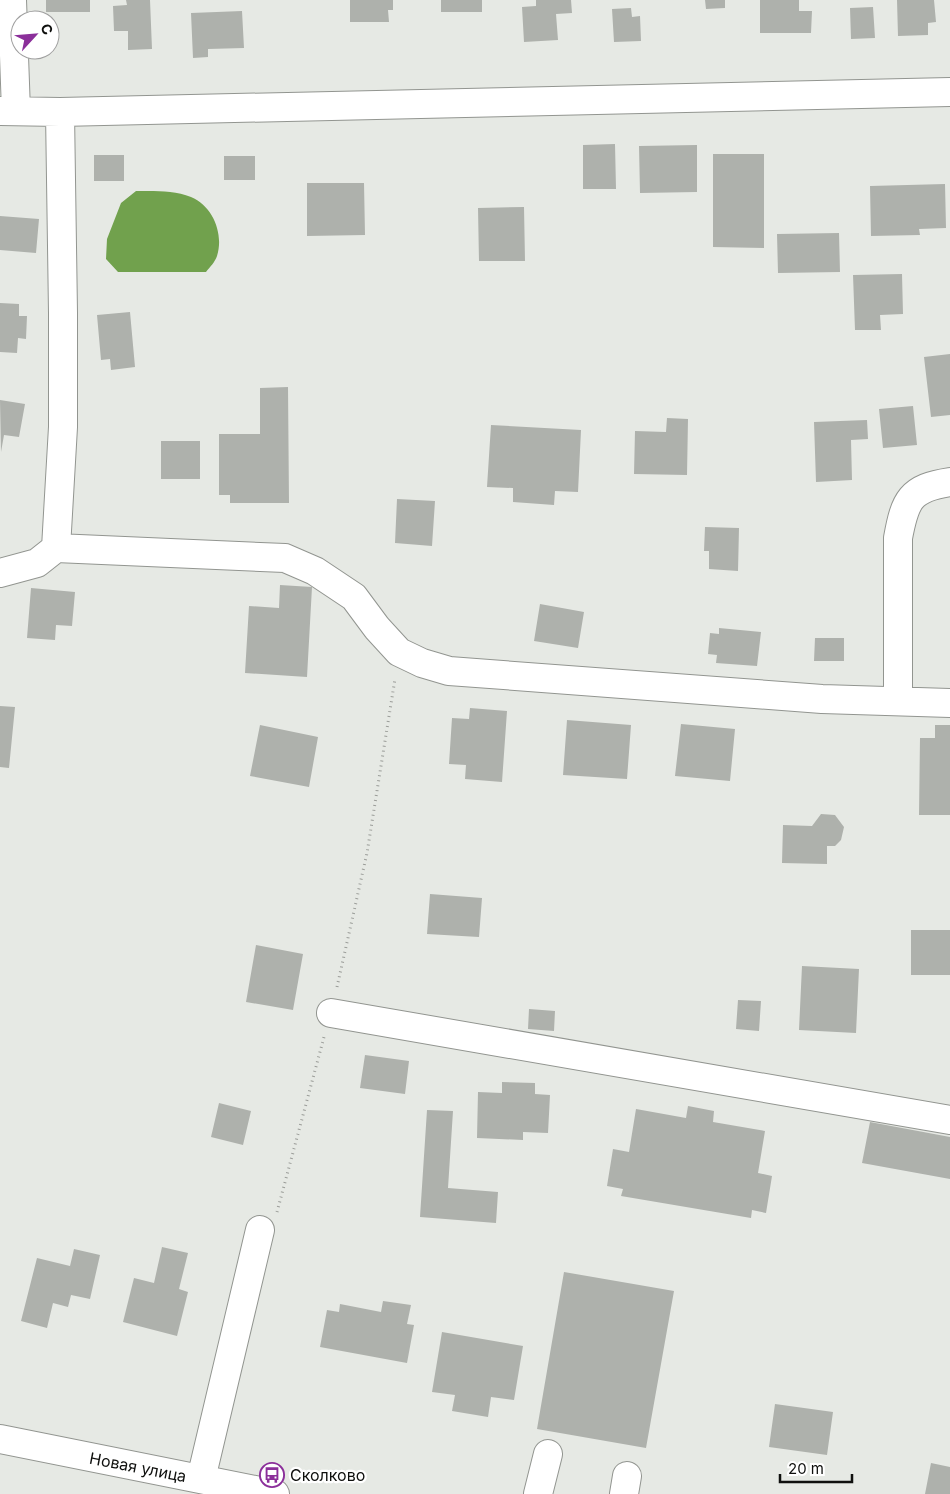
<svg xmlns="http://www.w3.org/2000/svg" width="950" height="1494" viewBox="0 0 950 1494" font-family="Inter,sans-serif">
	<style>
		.water { fill: #71a14d }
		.building { fill: #aeb1ac }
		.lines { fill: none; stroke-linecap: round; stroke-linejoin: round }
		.minor-casing { stroke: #929590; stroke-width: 30 }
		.path { stroke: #9b9d99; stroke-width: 3; stroke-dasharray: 1 4; stroke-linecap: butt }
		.minor { stroke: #fff; stroke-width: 28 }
		.labels { text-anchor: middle; stroke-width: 4.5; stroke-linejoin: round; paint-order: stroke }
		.street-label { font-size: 16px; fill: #0f100e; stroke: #fff }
		.poi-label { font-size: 16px; fill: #0f100e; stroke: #fff; text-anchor: start }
	</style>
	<rect width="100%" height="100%" fill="#e6e9e4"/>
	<path class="water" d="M136,191C154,191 174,190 191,197C213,206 224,234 217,256C215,262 210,267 206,272H118L106,259L107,239L121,203Z"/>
	<path class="building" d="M46,0H90V12H46Z
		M126,0H150L152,49L128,50V31H114L113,6L127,5Z
		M350,0H393V10H388L389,22H350Z
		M441,0H482V12H441Z
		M536,0H571L572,13L556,14L558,40L524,42L522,7L536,6Z
		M705,0H725V8L706,9Z
		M760,0H799V11H812L811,33H760Z
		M897,0H934L936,22L928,23V35L898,36Z
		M873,7L875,38L851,39L850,8Z
		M631,8L632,17L640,16L641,41L614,42L612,9Z
		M242,11L244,48L208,49V57L193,58L191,13Z
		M615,144L616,189H583V145Z
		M697,145V192L640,193L639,146Z
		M713,154H764V248L713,247Z
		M94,155H124V181H94Z
		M224,156H255V180H224Z
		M307,183H364L365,235L307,236Z
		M945,184L946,228L919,229L920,235L871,236L870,186Z
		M524,207L525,261H479L478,208Z
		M0,216L39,219L36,253L0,250Z
		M839,233L840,272L778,273L777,234Z
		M902,274L903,314L880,315L881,330H855L853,275Z
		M0,303L19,304V316H27L26,339L18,338L17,353L0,352Z
		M130,312L135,367L111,370L110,359L101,360L97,315Z
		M950,354V415L931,417L924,357Z
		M288,387L289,503H230V495H219V434H260V388Z
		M0,400L25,404L19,437L4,435L1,452Z
		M913,406L917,445L883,448L879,409Z
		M667,418L688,419L687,475L634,474L635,431L666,432Z
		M867,420L868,439L851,440L852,480L816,482L814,422Z
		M491,425L581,430L578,492L555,491L554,505L513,502V488L487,487Z
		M161,441H200V479H161Z
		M397,499L435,501L432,546L395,543Z
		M705,527L739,528L738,571L709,569V551H704Z
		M280,585L312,587L307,677L245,673L249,606L279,608Z
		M31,588L75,592L72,626L56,625L55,640L27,638Z
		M540,604L584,612L578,648L534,641Z
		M719,628L761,632L757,666L716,663L717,655L708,654L710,633L719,634Z
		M815,638H844V661H814Z
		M0,706L15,707L9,768L0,767Z
		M470,708L507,711L502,782L465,779L466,765L449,764L452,718L469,719Z
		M567,720L631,725L627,779L563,775Z
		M681,724L735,729L730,781L675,776Z
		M260,725L318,737L309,787L250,776Z
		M935,725H950V815H919L920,738H935Z
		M821,814L835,815L844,827L841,840L835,846H827V864L782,863L783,825L812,826Z
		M430,894L482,898L479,937L427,934Z
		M911,930H950V975H911Z
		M256,945L303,954L293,1010L246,1002Z
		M802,966L859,969L856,1033L799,1030Z
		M738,1000L761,1001L759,1031L736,1029Z
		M529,1009L555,1011L554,1031L528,1029Z
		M365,1055L409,1061L405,1094L360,1088Z
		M502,1082L535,1083V1094L550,1095L548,1133L523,1132V1140L477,1138L478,1092L502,1093Z
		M219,1103L251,1111L243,1145L211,1137Z
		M688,1106L714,1111L713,1122L765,1131L758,1173L772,1176L766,1213L752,1210L751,1218L621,1196L623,1189L607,1186L613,1149L629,1152L636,1109L686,1118Z
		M427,1110L453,1111L448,1188L498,1192L496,1223L420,1217Z
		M870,1122L950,1137V1179L862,1163Z
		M162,1247L188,1253L179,1289L188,1292L177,1336L123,1322L134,1278L154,1283Z
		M74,1249L100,1255L90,1299L71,1295L68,1307L53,1303L47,1328L21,1321L37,1258L70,1266Z
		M564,1272L674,1291L646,1448L537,1429Z
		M383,1301L411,1305L407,1324L414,1325L407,1363L320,1347L327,1310L339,1312L340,1304L381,1312Z
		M442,1332L523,1346L514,1400L491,1397L488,1417L452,1411L455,1395L432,1392Z
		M775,1404L833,1412L827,1455L769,1447Z
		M931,1463L950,1467V1494H925Z"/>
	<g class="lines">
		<defs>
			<path id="minor" d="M12,0L16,111
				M0,111L60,112L950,92
				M60,112L63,313V427L56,548L285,558L315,571L354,597L377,628L399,652L422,663L449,671L822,699L950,703
				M0,573L37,563L56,548
				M898,701V538C905,500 910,488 950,482
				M331,1013L950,1120
				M0,1439L275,1494
				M201,1479L260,1230
				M538,1494L548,1454
				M624,1494L627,1476"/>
		</defs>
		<use href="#minor" class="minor-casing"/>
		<path class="path" d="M337,987L367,853L395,679
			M277,1212L324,1037"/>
		<use href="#minor" class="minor"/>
	</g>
	<defs>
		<symbol id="bus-ring" viewBox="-11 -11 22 22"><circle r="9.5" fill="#fff" stroke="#8b2f9a" stroke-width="1.5"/><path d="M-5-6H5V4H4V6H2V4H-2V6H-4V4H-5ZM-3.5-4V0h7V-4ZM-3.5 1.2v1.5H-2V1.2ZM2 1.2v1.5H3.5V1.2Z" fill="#8b2f9a"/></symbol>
	</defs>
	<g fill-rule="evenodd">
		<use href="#bus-ring" x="258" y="1461" width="28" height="28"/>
	</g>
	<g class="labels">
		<g class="street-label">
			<text transform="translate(138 1467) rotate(11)" y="6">Новая улица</text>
		</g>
		<g class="poi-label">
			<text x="290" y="1481">Сколково</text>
		</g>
	</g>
	<g transform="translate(35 35) rotate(64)"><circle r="24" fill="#ffffff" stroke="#9f9f9f"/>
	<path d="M0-4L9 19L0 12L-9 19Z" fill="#8b2f9a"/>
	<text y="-8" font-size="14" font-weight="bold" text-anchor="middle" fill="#0f100e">С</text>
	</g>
	<path d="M780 1474v8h72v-8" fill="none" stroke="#0f100e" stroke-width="2.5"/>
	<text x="788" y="1474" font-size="15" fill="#0f100e" stroke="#ffffff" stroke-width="4" paint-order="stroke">20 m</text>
</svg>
